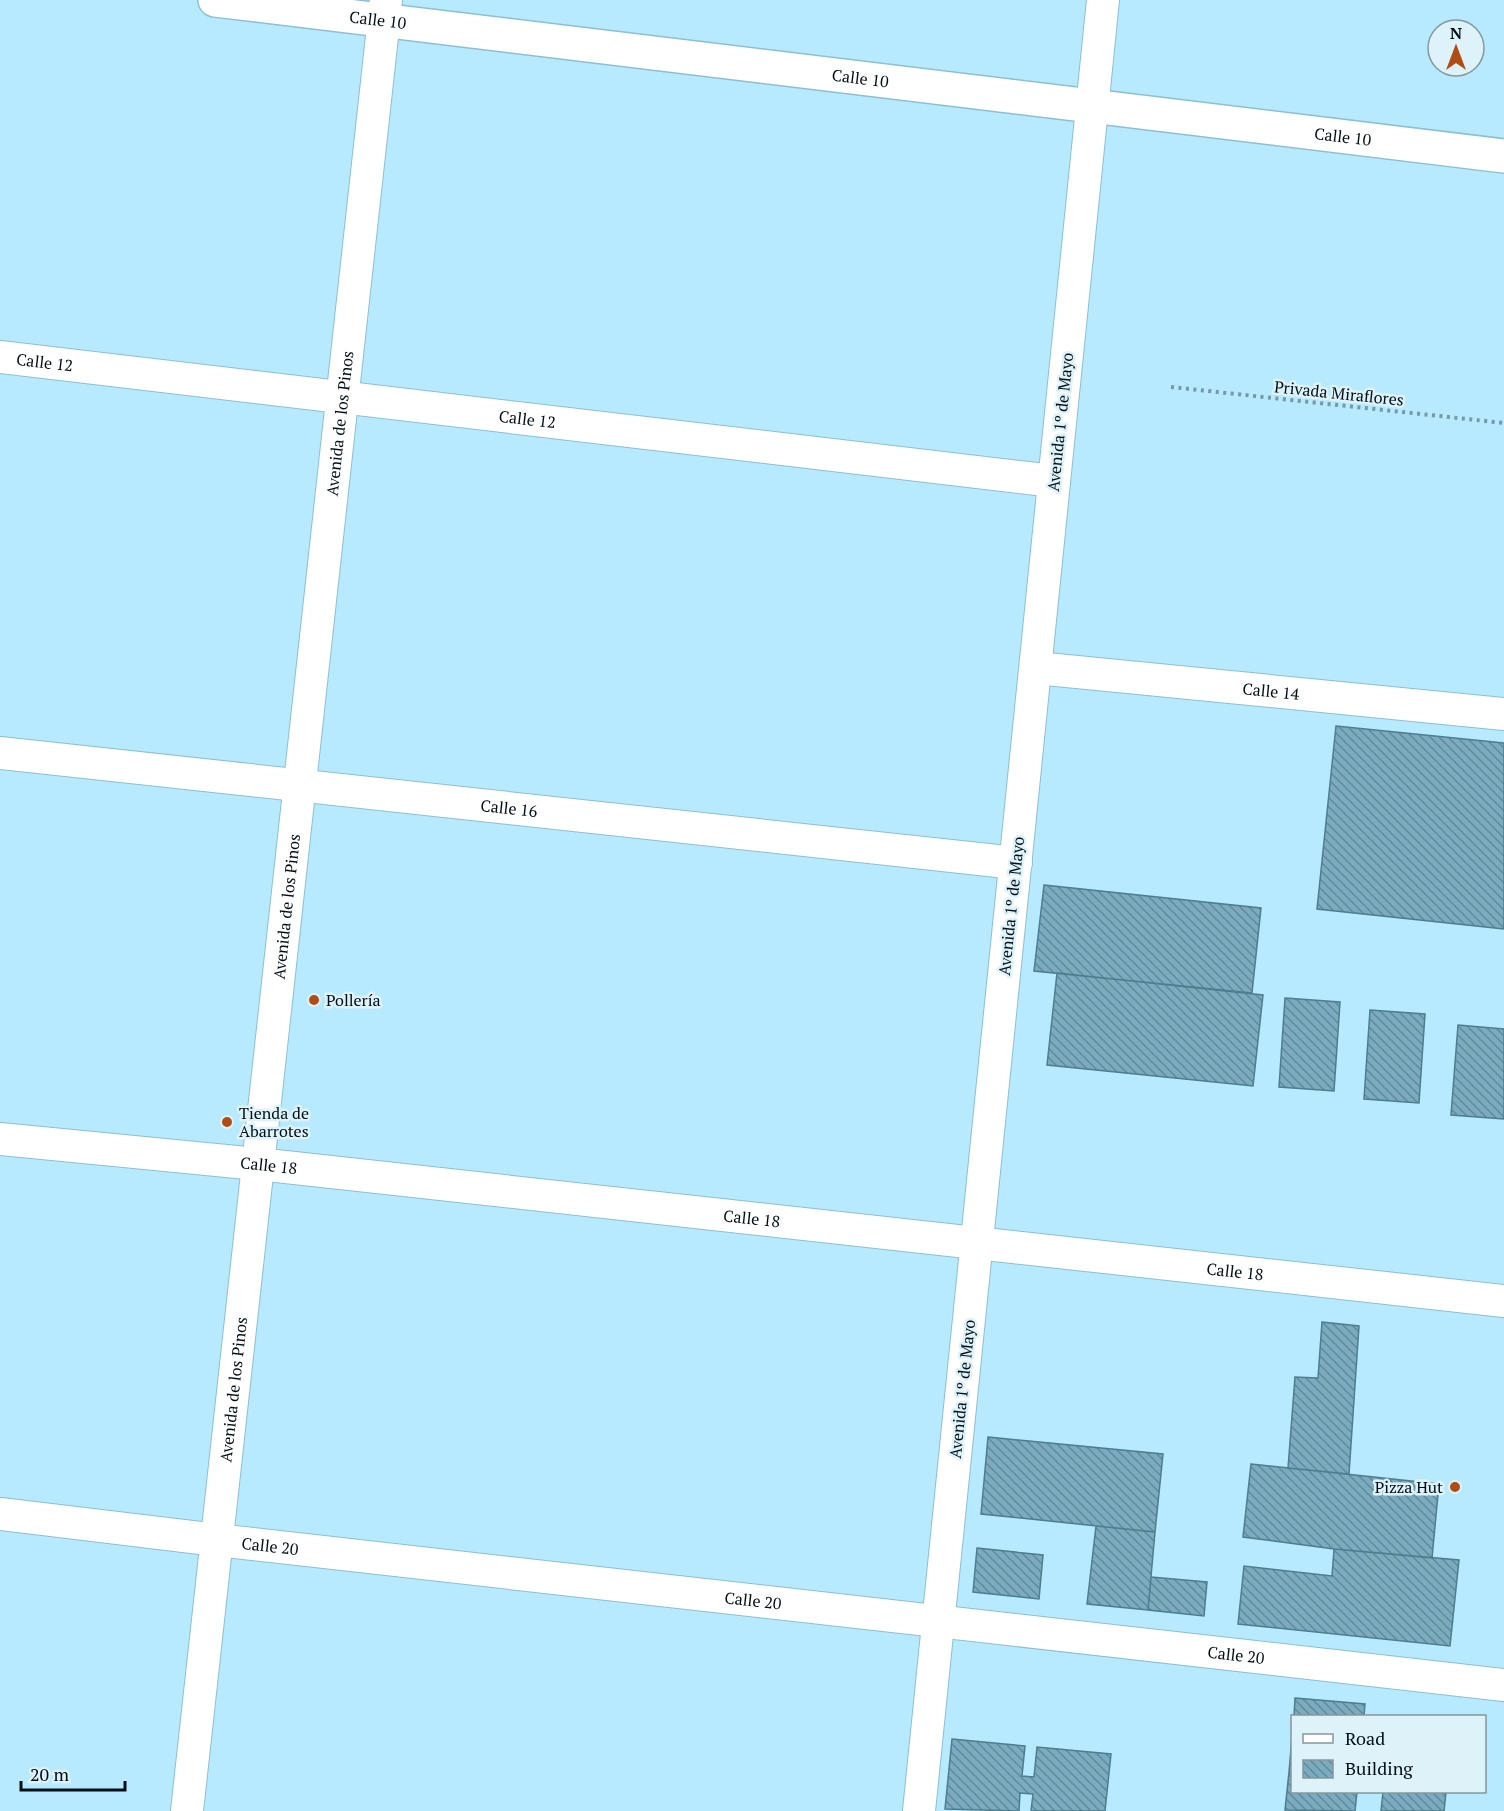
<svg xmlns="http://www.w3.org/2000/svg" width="1504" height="1811" viewBox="0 0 1504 1811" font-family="'PT Serif',serif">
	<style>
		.building { fill: url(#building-back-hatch); stroke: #4d7d8f; stroke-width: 1.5 }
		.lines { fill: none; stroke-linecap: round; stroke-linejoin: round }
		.street-casing { stroke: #8dbfd3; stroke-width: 34 }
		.secondary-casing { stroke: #8dbfd3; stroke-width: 36 }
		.path { stroke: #7499a9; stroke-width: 4; stroke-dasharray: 3 4.5; stroke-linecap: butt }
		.street { stroke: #fff; stroke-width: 32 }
		.secondary { stroke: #fff; stroke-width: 33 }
		.poi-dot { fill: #b04d15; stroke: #def2fa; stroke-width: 2 }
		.labels { text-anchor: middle; stroke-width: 5; stroke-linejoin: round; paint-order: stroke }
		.street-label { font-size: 16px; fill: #000f16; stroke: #def2fa }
		.poi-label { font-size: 16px; fill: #000f16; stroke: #def2fa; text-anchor: start }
	</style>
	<defs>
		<pattern id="building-back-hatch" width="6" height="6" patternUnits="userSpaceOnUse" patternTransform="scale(1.5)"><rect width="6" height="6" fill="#7aabbf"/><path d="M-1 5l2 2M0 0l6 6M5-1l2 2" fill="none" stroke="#628a9a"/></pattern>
	</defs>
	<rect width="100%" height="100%" fill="#b7eaff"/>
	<path class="building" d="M1336,726L1504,743V929L1317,909Z
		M1044,885L1261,908L1252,993L1034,971Z
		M1057,973L1263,995L1253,1086L1047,1065Z
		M1285,998L1340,1002L1334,1091L1279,1087Z
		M1370,1010L1425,1014L1419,1103L1364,1099Z
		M1458,1025L1504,1029V1119L1451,1115Z
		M1322,1322L1359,1326L1349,1474L1288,1468L1295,1377L1318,1378Z
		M988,1437L1163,1454L1155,1532L981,1514Z
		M1251,1464L1439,1484L1432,1558L1334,1549L1243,1537Z
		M1096,1526L1155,1532L1148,1610L1087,1604Z
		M977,1548L1043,1555L1039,1599L973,1592Z
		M1334,1549L1459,1560L1450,1646L1238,1624L1244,1566L1332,1576Z
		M1151,1577L1207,1582L1204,1616L1148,1610Z
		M1295,1698L1365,1704L1364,1716H1294Z
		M1292,1737V1773L1289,1772Z
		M952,1739L1025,1746L1022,1776L1034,1777L1037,1747L1111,1754L1105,1811H1031L1033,1794L1020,1793L1019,1811L945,1809Z
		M1289,1772L1292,1773V1792H1357L1355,1811L1285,1810Z
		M1383,1792H1446L1444,1811H1381Z"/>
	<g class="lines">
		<defs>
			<g id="street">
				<path id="s1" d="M0,357L1054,481"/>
				<path id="s2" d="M1036,668L1504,714"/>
				<path id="s3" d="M0,753L1016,863"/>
				<path id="s4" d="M0,1139L258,1164L1504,1301"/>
				<path id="s5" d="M0,1514L217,1540L1504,1685"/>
				<path id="s6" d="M187,1811L386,0"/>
				<path d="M919,1811L1103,0"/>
			</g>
			<g id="secondary">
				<path id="s7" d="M215,0L1504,156"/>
			</g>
		</defs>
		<use href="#street" class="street-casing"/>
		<use href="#secondary" class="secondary-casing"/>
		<path class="path" d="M1171,387L1504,423"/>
		<use href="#street" class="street"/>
		<use href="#secondary" class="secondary"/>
	</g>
	<g class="poi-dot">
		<circle cx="314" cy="1000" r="6"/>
		<circle cx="227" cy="1122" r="6"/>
		<circle cx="1455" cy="1487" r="6"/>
	</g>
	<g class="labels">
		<g class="street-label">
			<text dy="6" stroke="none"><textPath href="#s7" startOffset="164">Calle 10</textPath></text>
			<text dy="6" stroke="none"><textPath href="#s7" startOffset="650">Calle 10</textPath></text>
			<text dy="6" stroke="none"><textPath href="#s7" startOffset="1136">Calle 10</textPath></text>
			<text dy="6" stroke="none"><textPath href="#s1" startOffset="45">Calle 12</textPath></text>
			<text transform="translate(1339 393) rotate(6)" y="6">Privada Miraflores</text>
			<text dy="6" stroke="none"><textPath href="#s1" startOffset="531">Calle 12</textPath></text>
			<text dy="6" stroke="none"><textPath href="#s6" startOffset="1396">Avenida de los Pinos</textPath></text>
			<text transform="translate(1060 422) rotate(-84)" y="6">Avenida 1º de Mayo</text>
			<text dy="6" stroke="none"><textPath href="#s2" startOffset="236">Calle 14</textPath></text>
			<text dy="6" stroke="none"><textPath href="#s3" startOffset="512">Calle 16</textPath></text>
			<text dy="6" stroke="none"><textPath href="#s6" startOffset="910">Avenida de los Pinos</textPath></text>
			<text transform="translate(1011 906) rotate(-84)" y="6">Avenida 1º de Mayo</text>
			<text dy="6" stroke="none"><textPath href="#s4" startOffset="270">Calle 18</textPath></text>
			<text dy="6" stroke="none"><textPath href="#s4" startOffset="756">Calle 18</textPath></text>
			<text dy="6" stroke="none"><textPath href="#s4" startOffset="1242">Calle 18</textPath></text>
			<text dy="6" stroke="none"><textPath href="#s6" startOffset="424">Avenida de los Pinos</textPath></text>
			<text transform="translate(962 1389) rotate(-84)" y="6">Avenida 1º de Mayo</text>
			<text dy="6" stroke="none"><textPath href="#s5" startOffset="272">Calle 20</textPath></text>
			<text dy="6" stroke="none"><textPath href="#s5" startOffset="758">Calle 20</textPath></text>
			<text dy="6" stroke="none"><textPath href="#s5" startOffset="1244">Calle 20</textPath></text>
		</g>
		<g class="poi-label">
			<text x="326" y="1006">Pollería</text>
			<text x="239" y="1119">Tienda de<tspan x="239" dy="18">Abarrotes</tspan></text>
			<text x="1443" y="1493" text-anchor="end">Pizza Hut</text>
		</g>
	</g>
	<rect x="1291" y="1715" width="195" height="78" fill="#def2fa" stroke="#85979f" stroke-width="1.5"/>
	<rect x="1303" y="1734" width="30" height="9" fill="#ffffff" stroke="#85979f" stroke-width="1.5"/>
	<text x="1345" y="1745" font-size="18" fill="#000f16">Road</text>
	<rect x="1303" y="1760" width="30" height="18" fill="url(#building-back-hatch)" stroke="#85979f" stroke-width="1.5"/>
	<text x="1345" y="1775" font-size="18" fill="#000f16">Building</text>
	<g transform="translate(1456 48)"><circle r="28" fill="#def2fa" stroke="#85979f" stroke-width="1.5"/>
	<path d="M0-4.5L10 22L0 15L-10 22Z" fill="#b04d15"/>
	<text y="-9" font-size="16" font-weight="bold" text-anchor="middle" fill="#000f16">N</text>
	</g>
	<path d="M21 1781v9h104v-9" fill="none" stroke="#000f16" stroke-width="3"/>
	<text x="30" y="1781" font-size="18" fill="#000f16" stroke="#def2fa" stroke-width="4.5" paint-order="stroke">20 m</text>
</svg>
